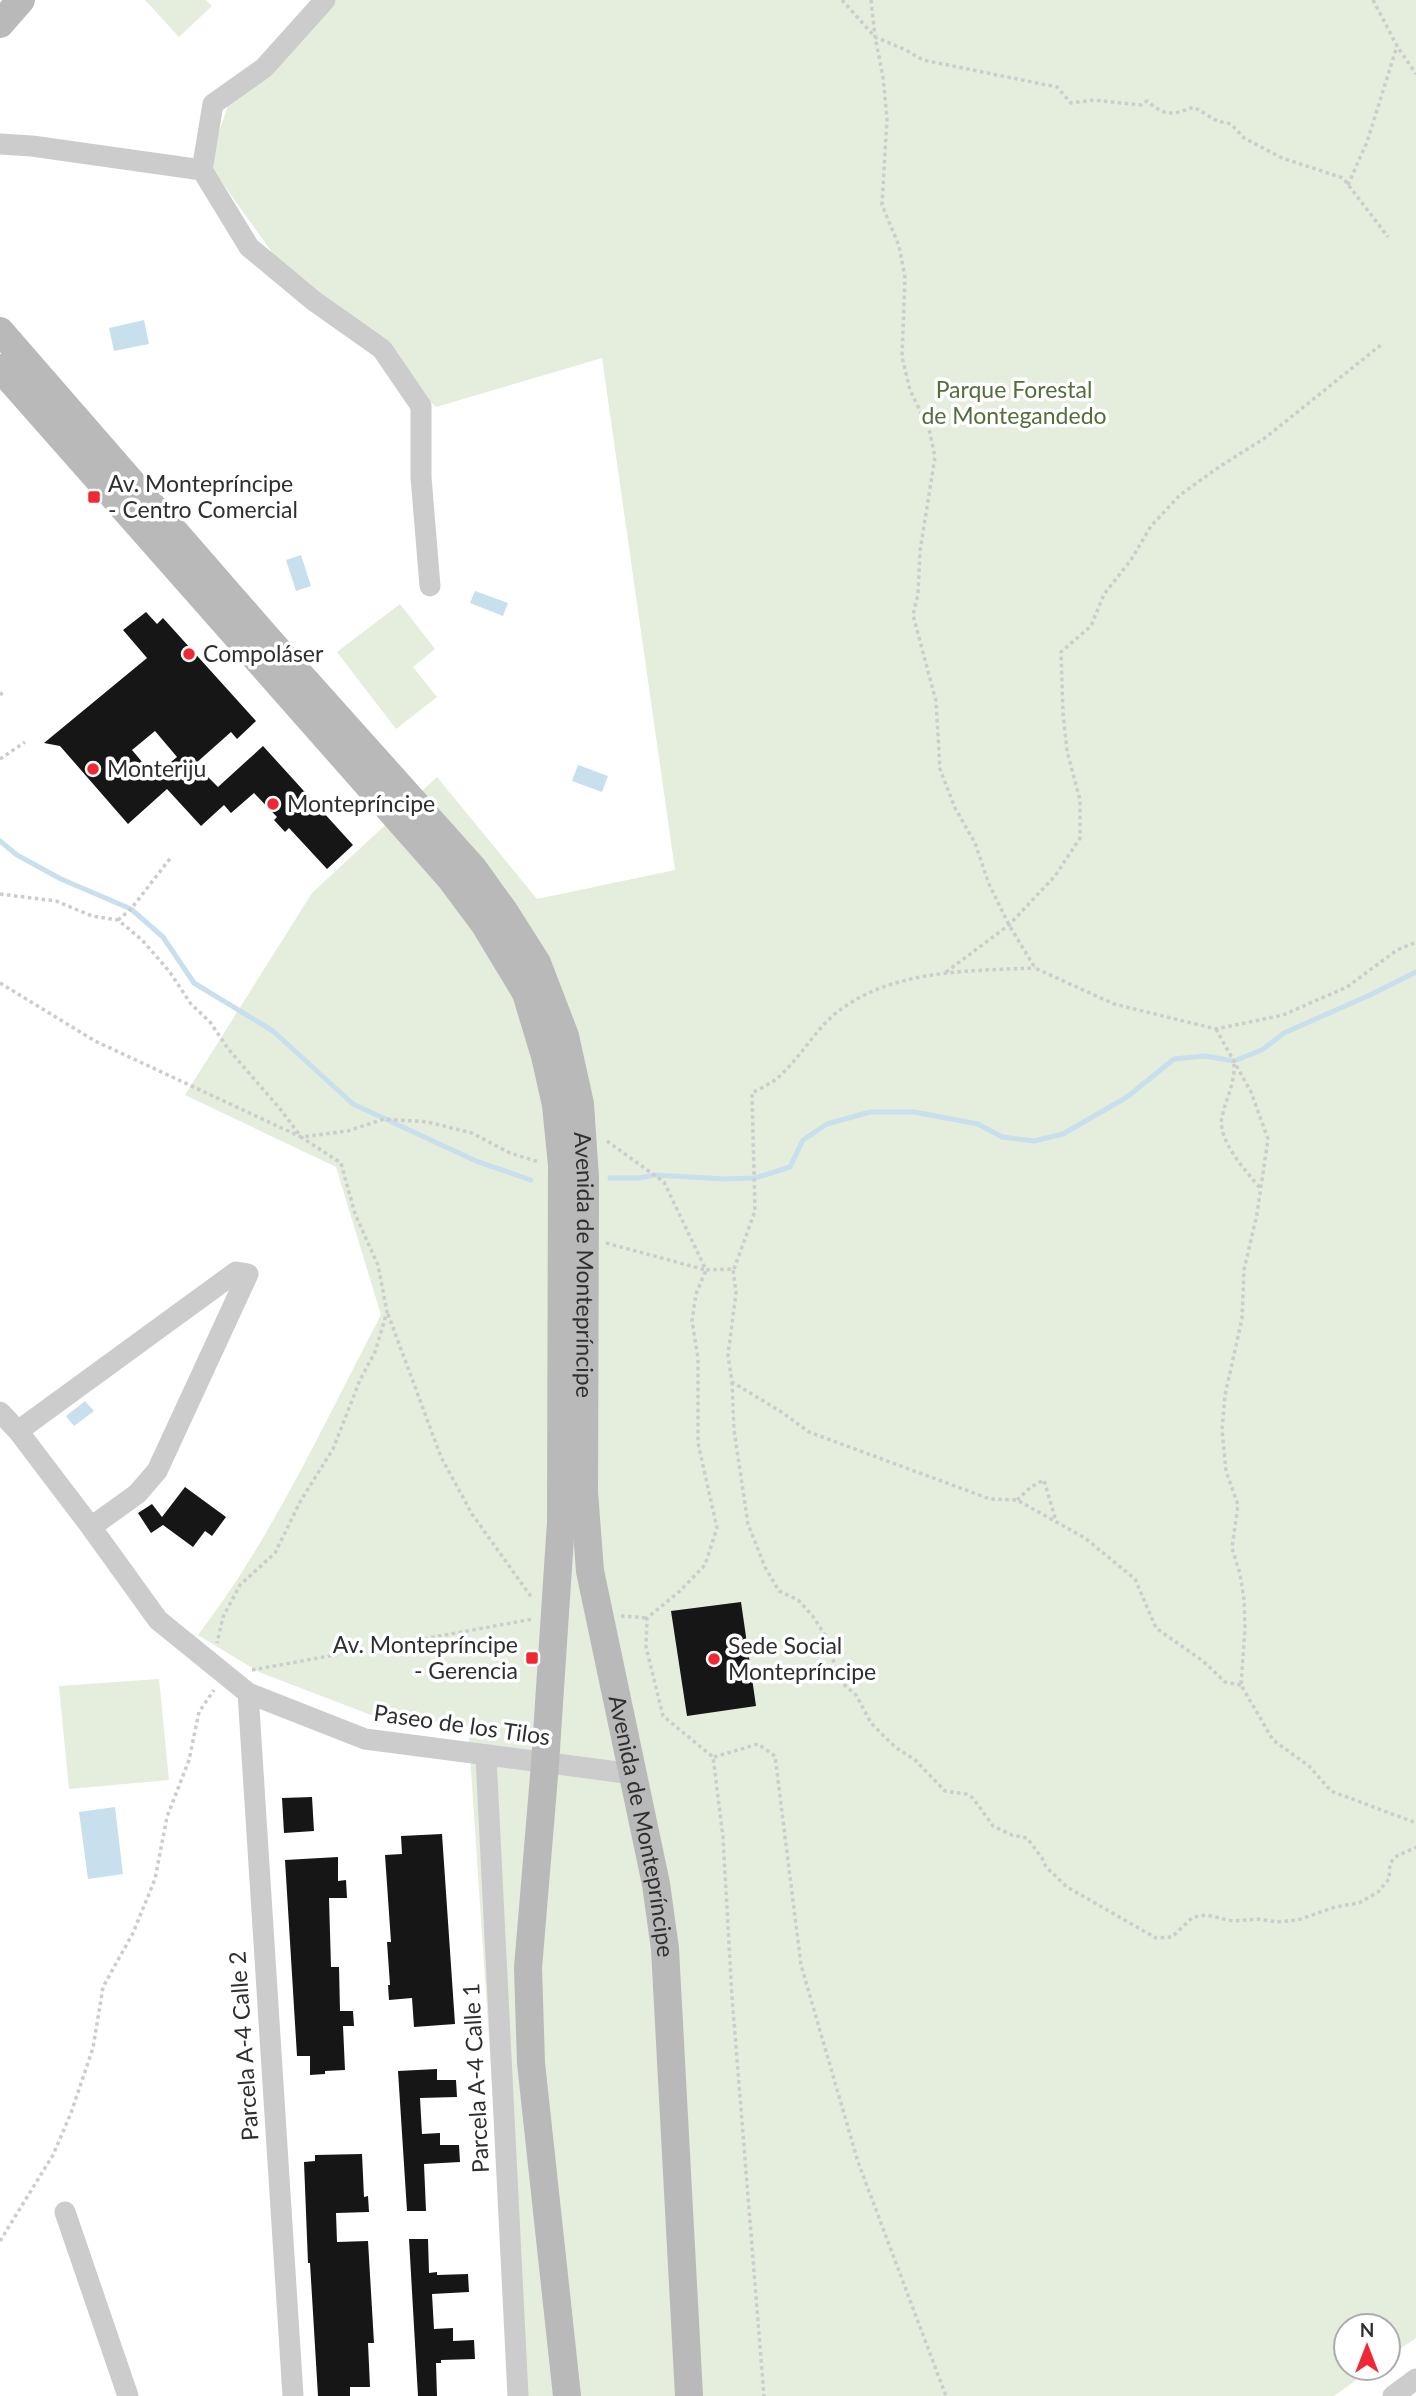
<svg xmlns="http://www.w3.org/2000/svg" width="1416" height="2396" viewBox="0 0 1416 2396" font-family="Lato,sans-serif">
	<style>
		.green { fill: #e5eddc }
		.water { fill: #c8dfee }
		.lines { fill: none; stroke-linecap: round; stroke-linejoin: round }
		.stream { stroke: #c8dfee; stroke-width: 5 }
		.building { fill: #161616; fill-rule: evenodd }
		.path { stroke: #ccc; stroke-width: 3.5; stroke-dasharray: 3.5 3.5; stroke-linecap: butt }
		.street { stroke: #ccc; stroke-width: 21 }
		.secondary { stroke: #b9b9b9; stroke-width: 28 }
		.poi-dot { fill: #f02834; stroke: #fff; stroke-width: 2.5 }
		.labels { text-anchor: middle; stroke-width: 7; stroke-linejoin: round; paint-order: stroke }
		.park-label { font-size: 23px; fill: #526e3a; stroke: #fff }
		.poi-label { font-size: 23px; fill: #2f2f2f; stroke: #fff; text-anchor: start }
		.street-label { font-size: 23px; fill: #2f2f2f; stroke: #fff }
	</style>
	<rect width="100%" height="100%" fill="#fff"/>
	<path class="green" d="M145,0H206L212,6L179,37Z
		M335,0H1416V2338L1388,2357V2326H1346V2368H1373L1334,2396H513L468,1726L371,1715L259,1672L198,1635C273,1537 324,1423 381,1315L336,1167L185,1095L312,893L437,777L537,899L675,870L602,358L436,407L274,255L208,163L229,103Z
		M400,604L435,649L413,667L437,697L396,729L337,652Z
		M159,1679L169,1780L69,1789L59,1686Z"/>
	<path class="water" d="M144,320L149,344L114,351L109,328Z
		M301,555L311,586L296,591L286,560Z
		M475,591L508,603L503,616L470,603Z
		M578,765L608,776L602,792L572,781Z
		M85,1401L94,1411L74,1426L66,1416Z
		M115,1807L123,1874L88,1879L79,1812Z"/>
	<g class="lines">
		<path class="stream" d="M0,841L17,855L61,879L131,909L163,937L194,983L273,1031L353,1104L476,1161L531,1180
			M610,1178H639L655,1175L724,1179L755,1178L790,1167L803,1140L827,1124L870,1112H914L978,1124L1002,1137L1034,1141L1063,1134L1127,1097L1174,1059L1205,1056L1234,1061L1262,1050L1284,1033L1370,995L1416,972"/>
	</g>
	<path class="building" d="M146,612L157,624L163,618L256,721L237,739L231,732L195,764L218,787L263,746L353,845L327,869L289,828L285,832L274,820L277,817L254,793L231,813L224,805L201,826L167,789L128,824L60,746L44,743L147,658L123,630ZM155,731L177,757L154,776L132,750Z
		M185,1487L226,1517L212,1536L205,1531L193,1547L163,1525L151,1533L138,1513L152,1504L162,1517Z
		M741,1602L756,1706L687,1716L671,1611Z
		M312,1797L314,1831L284,1833L282,1798Z
		M442,1834L455,2024L414,2027L412,1998L389,2000L388,1985H390L387,1942H391L385,1855L402,1854L401,1836Z
		M338,1857V1881L346,1880L347,1898H329L331,1967H339L340,2011H353L354,2026H343L345,2070L325,2071V2074L310,2075V2056H297L285,1860Z
		M437,2069V2080H456L457,2097L420,2098L422,2134L440,2133V2145H459L460,2162L424,2164L426,2211H407L398,2071Z
		M362,2154L364,2197L368,2196L369,2212L336,2213L337,2242L368,2241L374,2343H368L370,2387H350V2396H318L310,2263H308L304,2162L315,2161V2155Z
		M409,2239H428L429,2273L437,2272V2275L468,2274L469,2292L432,2294L434,2329L453,2328V2341L474,2340L475,2359L441,2360V2363H436L437,2396H418Z"/>
	<g class="lines">
		<path class="path" d="M842,0L875,37L906,50L923,60L1057,87L1071,103L1094,100L1141,105L1147,101C1166,117 1172,115 1194,107L1217,121L1231,124L1244,138L1282,158L1343,178L1388,237
			M871,0L875,37L883,77L887,118L882,205L899,246L905,277L902,357L910,390L929,429L935,457L920,551L918,594L913,615L936,701L940,769L955,808L975,843L989,884L1009,925L1035,968L1114,1004L1216,1029L1283,1015L1347,987L1397,950L1416,942
			M1373,0L1397,46L1416,74
			M1348,185L1367,142L1397,46
			M0,695L5,690
			M0,759L25,742
			M0,894L56,901L92,916L118,920L142,940L169,971L191,1004L210,1022L229,1050L281,1110L301,1137L341,1163L355,1214L378,1265L387,1312L375,1352L360,1380L333,1449L301,1500L275,1553L240,1585L223,1617L217,1643
			M118,920L131,909L172,856
			M946,972L1009,925L1055,876L1080,838V800L1067,751L1063,713L1061,652L1091,626L1104,594L1131,560L1151,526L1180,495L1219,467L1265,438L1382,344
			M0,983L95,1041L301,1137L348,1131L384,1119L428,1122L472,1133L510,1153L539,1162
			M1216,1029L1251,1092L1268,1139L1257,1214L1244,1270L1242,1319L1225,1395L1222,1430L1226,1471L1238,1505L1232,1548L1240,1574L1244,1599L1245,1628L1241,1685L1273,1740L1309,1766L1331,1791L1416,1823
			M1234,1064C1235,1084 1226,1098 1222,1117C1217,1140 1246,1171 1260,1188
			M607,1141L664,1182L706,1270L733,1269L736,1293L728,1355L732,1382L783,1413L809,1432L990,1499L1017,1500L1085,1538L1135,1579L1156,1628L1203,1661L1225,1682L1241,1685
			M606,1243L706,1270L696,1294L692,1321L698,1358V1443L717,1528L705,1565L680,1591L647,1618L646,1647L663,1716L713,1757L723,1837L732,1997L764,2396
			M734,1269L755,1211L752,1093C759,1089 768,1085 775,1080C800,1060 814,1029 840,1010C895,969 970,971 1035,968
			M388,1314L441,1457L472,1514L532,1598
			M732,1382L734,1430L748,1524L765,1567L779,1591L798,1600L812,1615L825,1635L840,1681L856,1695L871,1723L895,1747L915,1760L945,1791L966,1794L973,1798L993,1826L1012,1835L1027,1838L1042,1858L1046,1867L1067,1887L1156,1938L1172,1937L1193,1917L1206,1915L1233,1921L1258,1919L1277,1922L1298,1920L1335,1907L1359,1903L1378,1892L1389,1879L1390,1864L1395,1857L1416,1847
			M1017,1500L1031,1487L1044,1480L1055,1518
			M621,1616L647,1618
			M252,1670L533,1619
			M714,1757L758,1744L775,1756L801,1965L858,2162L946,2396
			M0,2241L53,2155L71,2113L93,2048L103,1987L133,1933L155,1879L167,1817L189,1760L199,1712L214,1690"/>
		<path class="street" d="M325,0L264,68L213,104L202,170L249,247L314,301L382,349L421,406V477L430,586
			M0,144L32,146L202,170
			M0,1412L18,1431L91,1527L158,1620L248,1693L365,1739L633,1774
			M18,1431L236,1272L248,1274L157,1471L137,1494L91,1527
			M248,1693L293,2396
			M486,1757L518,2396
			M65,2212L128,2396
			M1393,2396L1416,2379"/>
		<g class="secondary">
			<path d="M0,24L21,0"/>
			<path id="s1" d="M0,331L268,639L473,868L504,911L537,963L565,1036L580,1104L585,1178L584,1492L590,1571L656,1884L665,1949L689,2396"/>
			<path d="M0,368L450,878L485,925L526,993L545,1056L556,1105L562,1165L561,1522L545,1764L528,1968L531,2063L567,2396"/>
		</g>
	</g>
	<g class="poi-dot">
		<rect x="87" y="490" width="14" height="14" rx="3.5"/>
		<circle cx="189" cy="654" r="7"/>
		<circle cx="93" cy="769" r="7"/>
		<circle cx="273" cy="804" r="7"/>
		<rect x="525" y="1651" width="14" height="14" rx="3.5"/>
		<circle cx="714" cy="1659" r="7"/>
	</g>
	<g class="labels">
		<g class="park-label">
			<text x="1014" y="398">Parque Forestal<tspan x="1014" dy="26">de Montegandedo</tspan></text>
		</g>
		<g class="poi-label">
			<text x="108" y="492">Av. Montepríncipe<tspan x="108" dy="26">- Centro Comercial</tspan></text>
			<text x="203" y="662">Compoláser</text>
			<text x="107" y="777">Monteriju</text>
			<text x="287" y="812">Montepríncipe</text>
			<text x="518" y="1653" text-anchor="end">Av. Montepríncipe<tspan x="518" dy="26">- Gerencia</tspan></text>
			<text x="728" y="1654">Sede Social<tspan x="728" dy="26">Montepríncipe</tspan></text>
		</g>
		<g class="street-label">
			<text dy="8" stroke="none"><textPath href="#s1" startOffset="1139">Avenida de Montepríncipe</textPath></text>
			<text transform="translate(462 1725) rotate(8)" y="8">Paseo de los Tilos</text>
			<text dy="8" stroke="none"><textPath href="#s1" startOffset="1706">Avenida de Montepríncipe</textPath></text>
			<text transform="translate(244 2046) rotate(-94)" y="8">Parcela A-4 Calle 2</text>
			<text transform="translate(476 2078) rotate(-93)" y="8">Parcela A-4 Calle 1</text>
		</g>
	</g>
	<g transform="translate(1367 2347)"><circle r="33" fill="#ffffff" stroke="#acacac" stroke-width="2"/>
	<path d="M0-5L12 26L0 18L-12 26Z" fill="#f02834"/>
	<text y="-10" font-size="19" font-weight="bold" text-anchor="middle" fill="#2f2f2f">N</text>
	</g>
</svg>
